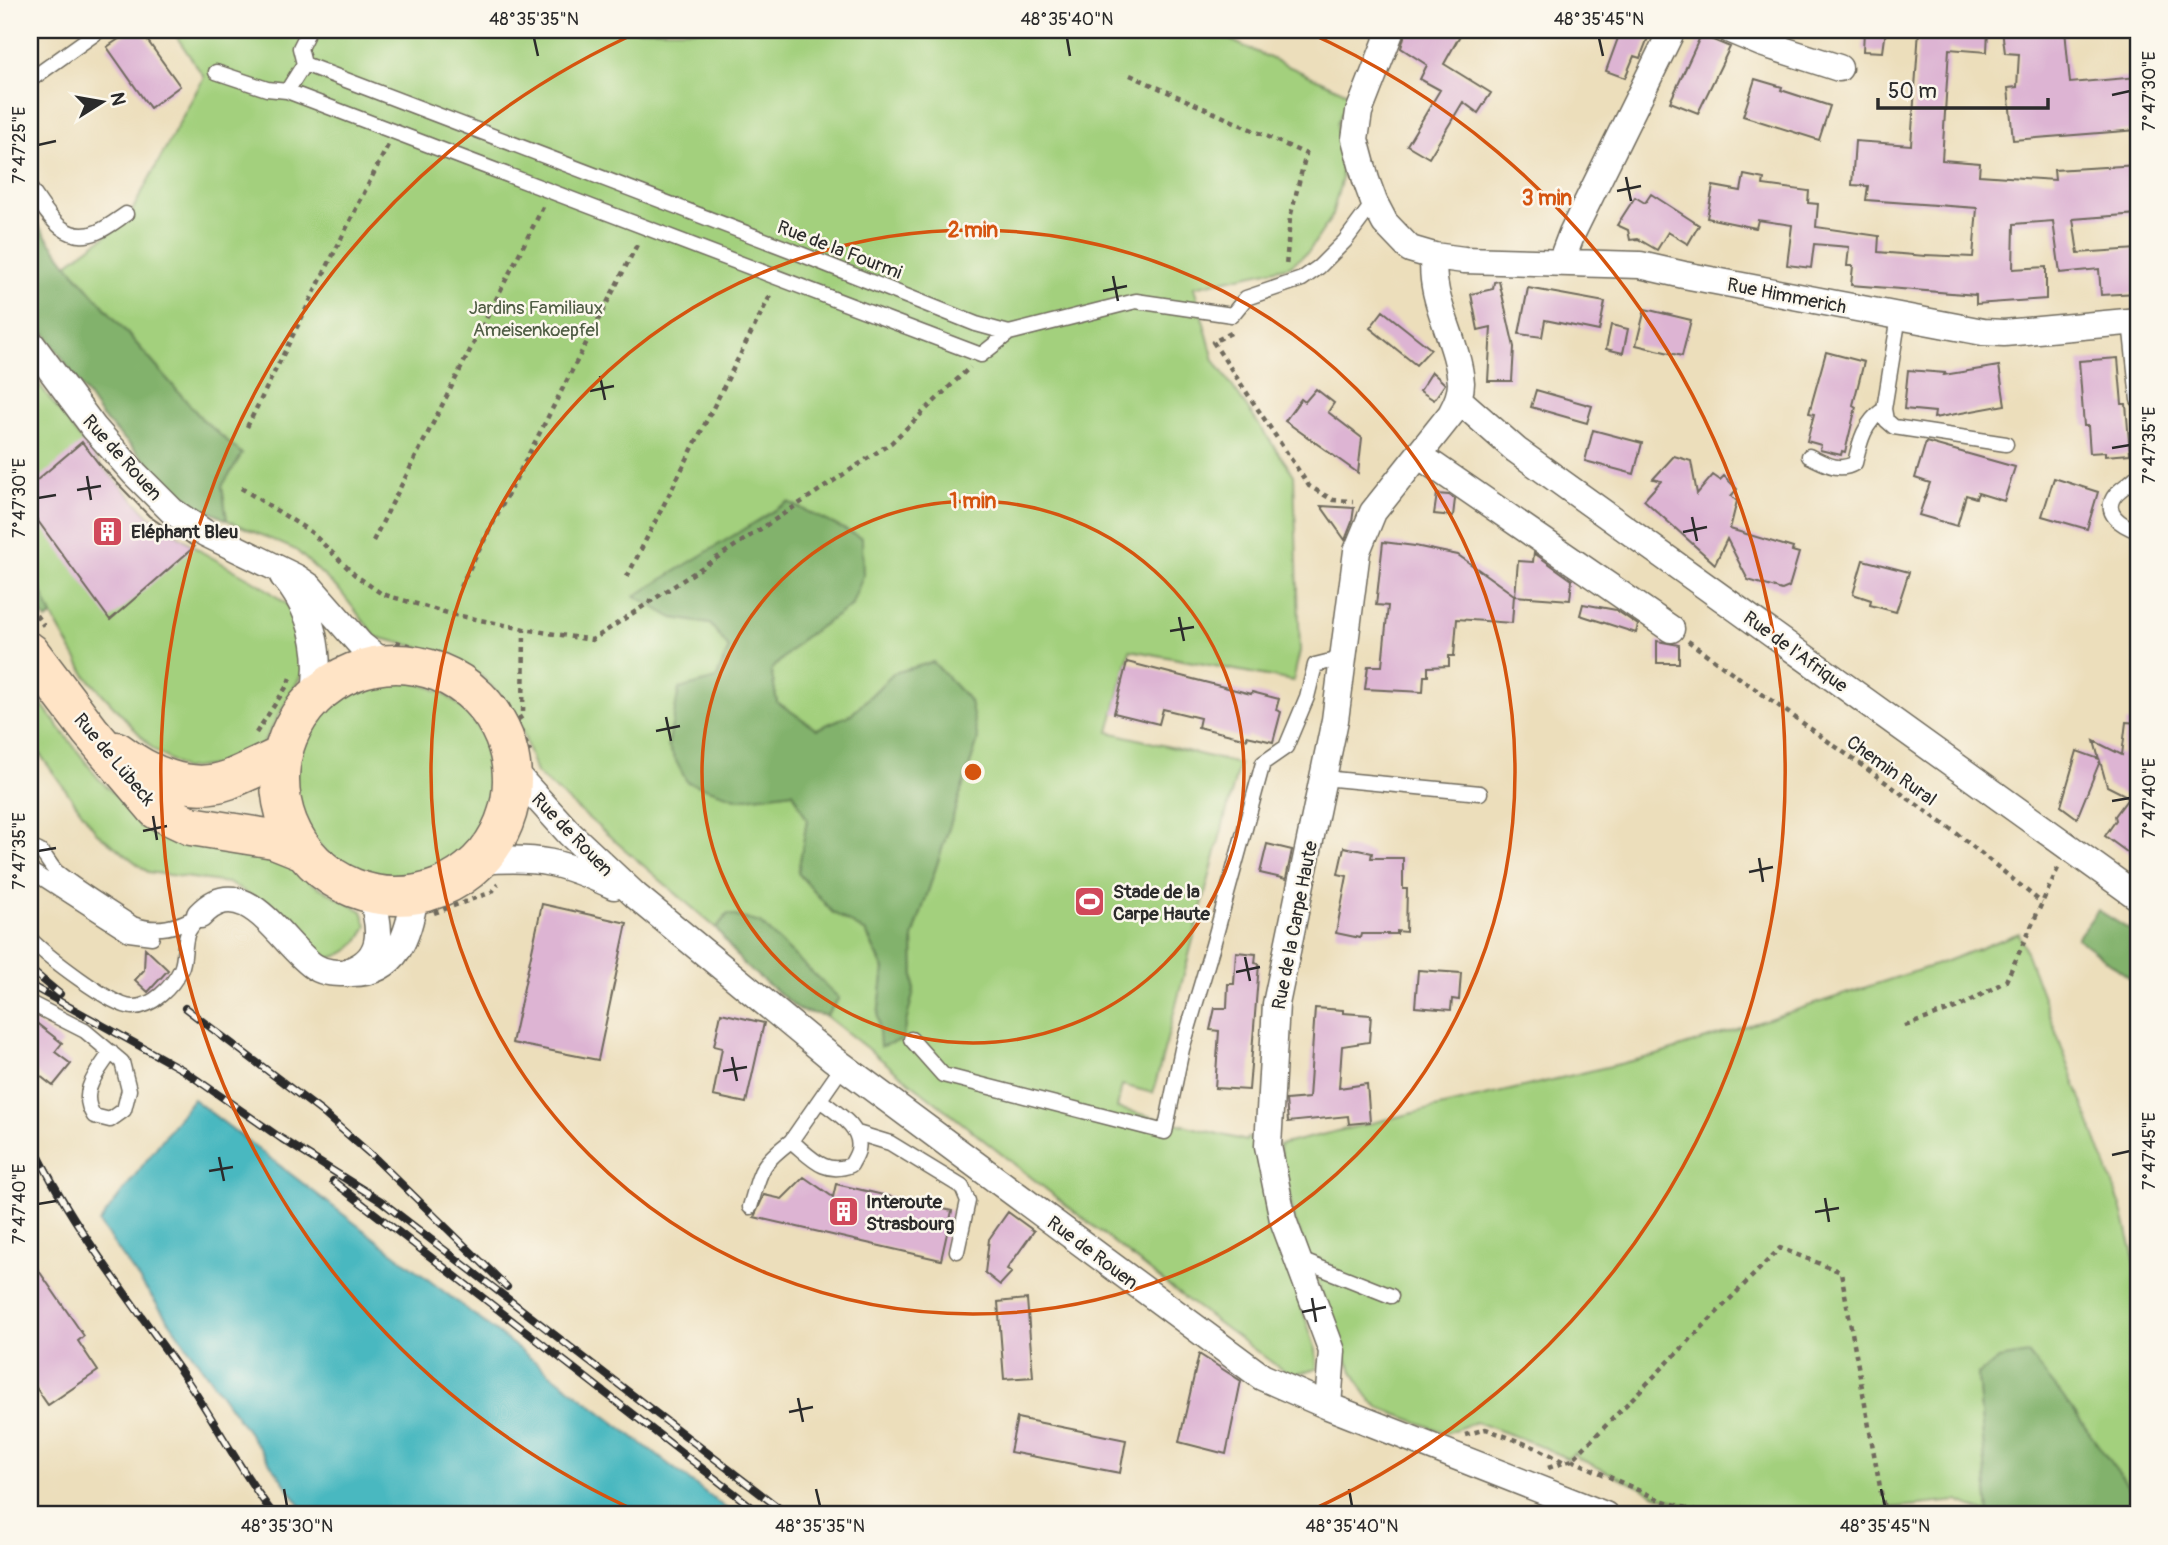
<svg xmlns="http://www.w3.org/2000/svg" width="2168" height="1545" viewBox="0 0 2168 1545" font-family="Pangolin,sans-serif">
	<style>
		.green { fill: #a3d07d; stroke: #677e54; stroke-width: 2; fill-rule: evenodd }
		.forest { fill: #82b26c; stroke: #566e4c; stroke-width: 2 }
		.water { fill: #49b8c0; stroke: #3a7276; stroke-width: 2 }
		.building { fill: #ddb4d3 }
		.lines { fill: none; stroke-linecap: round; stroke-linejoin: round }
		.service-casing { stroke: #6f6a5d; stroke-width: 17 }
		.minor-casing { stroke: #6f6a5d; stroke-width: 29 }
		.secondary-casing { stroke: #6f6a5d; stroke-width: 41 }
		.path { stroke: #6f6a5d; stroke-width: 4.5; stroke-dasharray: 5 5; stroke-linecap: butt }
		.service { stroke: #fff; stroke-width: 14 }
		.minor { stroke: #fff; stroke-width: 26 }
		.secondary { stroke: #ffe4c6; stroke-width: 38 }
		.rail-casing { stroke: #2b2b2b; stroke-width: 8 }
		.rail { stroke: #fbf7ec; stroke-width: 5; stroke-dasharray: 16; stroke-linecap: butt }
		.ticks { fill: none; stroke: #2b2b2b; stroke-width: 2.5 }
		.ring { fill: none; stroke: #d5540f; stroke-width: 3.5 }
		.labels { text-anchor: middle; stroke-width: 5; stroke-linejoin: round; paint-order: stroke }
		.street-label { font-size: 19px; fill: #2b2b2b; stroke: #fbf7ec }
		.park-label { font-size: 19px; fill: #4f5d44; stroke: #fbf7ec }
		.poi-label { font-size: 19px; font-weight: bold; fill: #2b2b2b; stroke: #fbf7ec; text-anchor: start }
		.centre { fill: #d5540f; stroke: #fbf7ec; stroke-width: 3.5 }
		.ring-label { font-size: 21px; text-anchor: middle; font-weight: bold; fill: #d5540f; stroke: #fbf7ec; stroke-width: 5; stroke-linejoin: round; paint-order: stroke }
		.neatline { fill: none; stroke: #2b2b2b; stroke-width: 2.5 }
		.ticks-label { font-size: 18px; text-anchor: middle; fill: #2b2b2b }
	</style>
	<rect width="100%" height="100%" fill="#fbf7ec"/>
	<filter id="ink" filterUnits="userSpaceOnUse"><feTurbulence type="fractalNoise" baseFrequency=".0143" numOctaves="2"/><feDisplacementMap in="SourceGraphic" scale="14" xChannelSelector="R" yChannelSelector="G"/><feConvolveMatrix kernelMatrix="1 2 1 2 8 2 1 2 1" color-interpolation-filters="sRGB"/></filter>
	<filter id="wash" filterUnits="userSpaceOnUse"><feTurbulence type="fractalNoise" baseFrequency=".00686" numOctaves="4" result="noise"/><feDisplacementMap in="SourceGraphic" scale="28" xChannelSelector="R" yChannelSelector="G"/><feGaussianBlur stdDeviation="1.57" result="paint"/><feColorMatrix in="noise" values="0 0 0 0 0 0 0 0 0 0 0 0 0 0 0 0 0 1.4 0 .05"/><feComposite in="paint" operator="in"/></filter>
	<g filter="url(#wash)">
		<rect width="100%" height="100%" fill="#ecdebb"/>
		<path class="green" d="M172,30H1208L1350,94L1337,124L1342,178L1331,218L1309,251L1290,266L1194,287L1214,360L1294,475L1300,651L1293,681L1130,650L1109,732L1239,764L1153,1093L1122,1085L1117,1108L1246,1141L1247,1138L1257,1140L1266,1202L1316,1350L1317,1369L1289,1375L1183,1297L826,1016L839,998L728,914L716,928L536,773L522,730L504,699L481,676L426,649L376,637L340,591L296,550L227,520L222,486L241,454L201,418L67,264L127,220L204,77ZM636,596L851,606L802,639L771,670L777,702L817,729L852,714L894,673L978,740L913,937L914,990L878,1016L884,970L866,932L832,912L798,873L807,820L793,792L739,799L716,679L729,648L710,624L673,618Z
			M30,372L99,464L149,516L202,552L261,585L289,606L304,644L303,672L261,747L239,762L184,769L153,749L86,676L52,616L30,565Z
			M294 779a99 99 0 1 1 198 0a99 99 0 1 1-198 0Z
			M30,689L98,778L144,824L169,835L290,862L311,883L362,911L367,926C356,948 345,956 321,960L255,898L228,883L148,872L97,833L34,746L30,748Z
			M2019,933L2121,1206L2136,1266H2138V1495L2135,1496L1978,1375L1989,1514L1957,1501L1822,1515H1718L1656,1495L1578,1458L1574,1453L1568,1459L1539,1445L1476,1422L1446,1433L1380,1408L1371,1401L1363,1390L1344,1354L1294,1218L1279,1145L1657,1055L1944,962Z"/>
		<path class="forest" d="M30,215L67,264L201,418L242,454L222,486L227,520L196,505L158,473L102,417L30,311Z
			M788,502L862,538L863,576L851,606L802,639L771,670L777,702L817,729L852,714L894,673L933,662L970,701L978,740L913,937L914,990L902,1040L880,1047L878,1016L884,969L866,932L832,912L798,873L807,820L793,792L739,799L687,782L668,746L679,689L716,679L729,648L710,624L673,618L635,596Z
			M30,565L52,616L46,620L30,600Z
			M2098,910L2138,935V984L2077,938Z
			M728,914L760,923L839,998L826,1016L801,1011L743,964L716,928Z
			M2028,1354L2061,1394L2135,1496L2138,1495V1515H1985L1989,1514L1978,1375L1999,1359Z"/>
		<path class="water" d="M193,1099L723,1506L735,1515H307L99,1223Z"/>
		<g id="blocks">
			<path class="building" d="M132,30H140L180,86L150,108L107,47Z
				M1406,30H1463L1444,64L1491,93L1478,113L1463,102L1429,158L1407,145L1440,90L1420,79L1427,65L1401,48Z
				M1621,30H1636L1649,35L1640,58L1634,56L1625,78L1606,71Z
				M1864,30H1886L1883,52L1863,51Z
				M1919,30H1988L1987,52L1949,49L1942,160L1980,163L1979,175L2055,180L2054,170L2138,165V214L2073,219L2078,253L2137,249L2138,293L2101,295L2099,269L2060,273L2053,221L2014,224L2013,269L2046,267V299L1976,304V295L1851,285L1853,266H1847L1849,247L1814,244L1811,268L1787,265L1792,225L1758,220L1756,228L1707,218L1713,186L1741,191L1744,175L1764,179L1763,185L1809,191L1808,203L1818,204L1816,227L1879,236L1878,252L1925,256V255L1973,257L1977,208L1866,200L1868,186L1852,185L1855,141L1911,145Z
				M2002,30H2065L2070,83L2138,77L2137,130L2013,140L2008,88L2017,87L2019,54L2005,53Z
				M1701,35L1730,47L1698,113L1670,102Z
				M1755,79L1782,87L1781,90L1830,106L1819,140L1743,116Z
				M1651,194L1699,225L1688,244L1668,232L1657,250L1638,239L1630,240L1628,230L1617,225L1635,197L1645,203Z
				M1499,281L1514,347L1512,381H1488L1491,327L1478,330L1471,294L1493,289L1494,282Z
				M1528,288L1605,302L1599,331L1545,320L1542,337L1519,334Z
				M1645,309L1691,320L1682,356L1636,345Z
				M1383,311L1431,349L1416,365L1370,328Z
				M1611,325L1628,329L1623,353L1606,349Z
				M1826,352L1864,362L1853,405L1856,407L1845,452L1842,451L1841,455L1820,450L1821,445L1807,441L1814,414L1809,413Z
				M2118,358L2122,404H2126L2130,454L2105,456V452L2090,453L2088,426H2084L2079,361Z
				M1999,366L2005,405L1934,418L1935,412L1904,409L1908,370L1945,373L1944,375Z
				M1432,372L1445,384L1434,400L1420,391Z
				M1316,389L1334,403L1328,412L1362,438L1358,473L1285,421L1301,399L1305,402Z
				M1536,390L1592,406L1587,423L1531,407Z
				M1593,430L1642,443L1634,474L1585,461Z
				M82,442L99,464L149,516L194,547L110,620L30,510V486Z
				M1926,442L2015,467L2004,501L1978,493L1976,498L1966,495L1957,526L1919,515L1930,483L1915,478Z
				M1674,456L1691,461L1697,494L1713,475L1720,480L1724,476L1737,489L1731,496L1737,501L1730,529L1793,548L1792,551L1799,553L1789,587L1782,590L1748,580L1727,539L1715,564L1644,500L1661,481L1653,479Z
				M2054,478L2098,492L2087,529L2042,516Z
				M1437,494L1449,495L1455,499L1453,516L1434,514Z
				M1321,506L1354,508L1352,522L1345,540Z
				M1383,542L1415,546L1458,555L1514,595L1512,623L1457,619L1454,656H1449V666L1428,667V676H1424L1423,692L1365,689L1368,666H1382L1388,606L1376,605Z
				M1534,553L1572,580L1570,600L1515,596L1518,561L1533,562Z
				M1863,560L1909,572L1896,612L1870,605L1871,600L1853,594Z
				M1583,604L1616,610L1638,625L1636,633L1580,615Z
				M1657,641L1679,645V663H1657Z
				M1127,662L1251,694L1252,692L1279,699L1276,710L1281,712L1273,742L1247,736V739L1198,727L1200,718L1163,709L1159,724L1114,713Z
				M2126,722L2138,723V860L2105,836L2116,820L2115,816L2129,797L2107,786L2100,761L2077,818L2061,806L2077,751L2099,759L2094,741L2122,755Z
				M1267,844L1292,850L1286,879L1260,873Z
				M1344,847L1372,853L1371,858H1403V889H1407L1406,932L1397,931V934H1361L1360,938L1336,933L1347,876L1338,874Z
				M542,904L627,923L598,1060L512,1043Z
				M145,948L168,970L148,992L135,980L144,970Z
				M1236,952L1256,954L1255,963L1259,964L1249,1090L1215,1088L1219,1031L1210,1030L1215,1008H1227L1228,984H1234Z
				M1418,970L1461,973L1459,1000L1452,999L1451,1010L1415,1007Z
				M1315,1008L1343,1010V1013L1371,1015L1369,1042L1342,1046L1339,1088L1367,1084L1370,1122L1349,1124L1348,1116L1288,1122L1286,1100L1309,1098Z
				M721,1013L764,1023L746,1103L713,1096L722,1048L714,1046Z
				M30,1018L62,1043L55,1052L71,1064L53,1086L30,1068Z
				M804,1177L833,1197L836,1184L952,1211L941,1260L754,1217L764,1195L782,1199Z
				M1008,1212L1034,1231L1007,1269L1012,1272L1000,1285L985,1273L989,1239Z
				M30,1258L84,1336L78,1341L98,1371L48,1405L30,1379Z
				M1027,1299L1033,1377L1004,1379L998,1302Z
				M1199,1354L1241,1381L1226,1454L1179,1442Z
				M1017,1418L1126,1440L1120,1473L1010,1452Z"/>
		</g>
	</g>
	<g filter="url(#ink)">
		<use href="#blocks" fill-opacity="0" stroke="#6f6a5d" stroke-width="2"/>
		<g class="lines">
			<defs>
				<path id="service" d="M309,30L300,48L304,64L793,251L976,324L1009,333L1136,301L1232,315L1246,298L1302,279L1319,267L1345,241L1374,202
					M304,64L287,91L981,355L1009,333
					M216,72L267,89L287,91
					M30,80L100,30
					M30,188C46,211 63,246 97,232C107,228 117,220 126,214
					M1899,316L1884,409L1886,420L1894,427L2006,444
					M2130,321L2138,400
					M1809,456C1824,463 1839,473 1855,463C1860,441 1864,423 1884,409
					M2138,475C2132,482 2123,487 2116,494C2100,513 2123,526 2138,531
					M1323,778L1480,793
					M30,849C46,848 47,865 58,873C82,892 108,907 133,924C157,933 178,927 199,915
					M30,870L129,934L152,937
					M30,939C46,955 111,1006 132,1007C152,1008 173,986 181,969C186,958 183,944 188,932C191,926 197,920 200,915
					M30,1003L85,1031L122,1062L129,1090L124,1110L110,1120L94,1116C78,1092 97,1073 111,1052
					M911,1039L943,1075L1165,1132L1182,1049L1213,945L1263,763L1286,747L1307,697L1315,665L1343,658
					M820,1100C835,1112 863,1127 858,1150C857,1155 853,1161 851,1165C824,1176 811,1157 791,1141L843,1066
					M857,1133L890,1143L962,1187L968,1201L957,1251
					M750,1207C761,1170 759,1165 791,1141
					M1298,1259L1391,1296"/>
				<path id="minor" d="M1391,30L1359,112L1355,139L1366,180L1374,202L1385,223L1410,249L1434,256L1464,260L1640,265L1684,275L1983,332L2004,333L2138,321
					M1730,30L1761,43L1839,68
					M1561,262L1572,233L1672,30
					M30,342L94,428L135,474L172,511L205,533L297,578L310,587L361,645L385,664
					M1458,399L1516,450L2138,897
					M1420,456L1671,629
					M283,576C313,611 322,654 314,698
					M512,770L570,834L636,896L832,1058L1262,1377L1328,1406L1605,1515
					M481,861C539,856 562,862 614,886
					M200,915C245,867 283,947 315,967C326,974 339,973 352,973C398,973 409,934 415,895
					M349,971C387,958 380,925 371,894
					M1328,1406L1332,1351L1283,1220L1268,1146L1276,1004L1335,720L1357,551L1373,512L1451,414C1456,405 1461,394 1461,383C1458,340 1428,299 1434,256"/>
				<path id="secondary" d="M30,652L90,731L157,810L191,826L274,839L304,851
					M280 780a116 116 0 1 1 232 0a116 116 0 1 1-232 0Z
					M117,751C147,774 189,794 228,780C246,773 265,763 283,755"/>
			</defs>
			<use href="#service" class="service-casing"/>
			<use href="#minor" class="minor-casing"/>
			<use href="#secondary" class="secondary-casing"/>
			<path class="path" d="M1130,75L1306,154L1290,218L1286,267
				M1231,333L1213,342L1309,486L1333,500L1353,501
				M247,427L388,145
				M241,488L311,532L355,575L382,594L451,614L524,629L592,640L891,443L970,367
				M373,541L544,205
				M627,577L772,292
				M460,587L639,241
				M30,607L44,626
				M1688,641L1955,832L2042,903
				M396,642C434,651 477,667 503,698C515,713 522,734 530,752
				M501,730L523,716L524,629
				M256,733L287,686L291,675
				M434,913L492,892L498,884
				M1905,1026L1961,1006L2006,981L2059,866
				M1465,1435L1486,1429L1539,1449L1564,1462
				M1572,1460L1660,1500L1708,1515
				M1548,1468L1572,1460L1780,1248L1841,1272L1884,1509L1871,1515
				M1991,1515L2138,1510"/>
			<use href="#service" class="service"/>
			<use href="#minor" class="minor"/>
			<use href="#secondary" class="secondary"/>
			<defs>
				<path id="rail" d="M30,969L60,994
					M30,985L183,1070L282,1139L381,1201L788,1515
					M185,1008L322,1112L377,1160L507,1287
					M30,1138C69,1224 130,1298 184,1376C216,1422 240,1471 274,1515
					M333,1181L762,1515"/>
			</defs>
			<use href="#rail" class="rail-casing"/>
			<use href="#rail" class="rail"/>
		</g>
	</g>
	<path class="ticks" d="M534,38L538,56M1067,38L1070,56M1599,38L1603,56M2112,95L2130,91M38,145L56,141M1626,177L1631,201M1617,191L1641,186M1113,276L1118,301M1103,291L1127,286M600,376L605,400M590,391L614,386M2112,448L2130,445M87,476L91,500M77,490L101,486M38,498L56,495M1692,517L1697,541M1683,532L1707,527M1179,617L1184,641M1170,631L1194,627M666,717L671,741M656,731L680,726M2112,801L2130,798M153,816L157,840M143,831L167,826M38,851L56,848M1759,858L1763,882M1749,872L1773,867M1245,957L1250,981M1236,972L1260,967M732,1057L737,1081M723,1071L747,1067M2112,1155L2130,1151M219,1157L224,1181M209,1171L233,1167M1825,1198L1829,1222M38,1204L56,1201M1815,1212L1839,1208M1312,1298L1316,1322M1302,1312L1326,1307M798,1398L803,1422M789,1412L813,1407M284,1489L287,1506M816,1489L820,1506M1349,1489L1352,1506M1881,1489L1885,1506"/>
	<g class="ring">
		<circle cx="973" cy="772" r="271"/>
		<circle cx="973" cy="772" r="542"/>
		<path d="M643 1514A812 812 0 0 1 643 30M1303 30A812 812 0 0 1 1303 1514"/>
	</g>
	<defs>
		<symbol id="building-square" viewBox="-11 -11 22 22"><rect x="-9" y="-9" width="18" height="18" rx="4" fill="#d1495b" stroke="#fbf7ec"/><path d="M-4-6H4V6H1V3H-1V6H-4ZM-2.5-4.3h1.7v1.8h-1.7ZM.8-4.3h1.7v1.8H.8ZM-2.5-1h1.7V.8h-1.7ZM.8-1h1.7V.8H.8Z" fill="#fff"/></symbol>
		<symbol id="stadium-square" viewBox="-11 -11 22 22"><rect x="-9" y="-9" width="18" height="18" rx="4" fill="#d1495b" stroke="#fbf7ec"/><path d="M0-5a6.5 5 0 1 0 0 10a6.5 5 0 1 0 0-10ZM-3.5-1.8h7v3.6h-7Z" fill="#fff"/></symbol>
	</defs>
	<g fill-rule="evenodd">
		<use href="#building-square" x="90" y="514" width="35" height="35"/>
		<use href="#stadium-square" x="1072" y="884" width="35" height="35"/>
		<use href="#building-square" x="826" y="1194" width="35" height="35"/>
	</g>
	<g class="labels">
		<g class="street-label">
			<text transform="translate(840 249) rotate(21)" y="7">Rue de la Fourmi</text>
			<text transform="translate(1787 295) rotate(11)" y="7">Rue Himmerich</text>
			<text transform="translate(123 457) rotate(48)" y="7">Rue de Rouen</text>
			<text transform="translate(1796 651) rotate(36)" y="7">Rue de l'Afrique</text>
			<text transform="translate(115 759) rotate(50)" y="7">Rue de Lübeck</text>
			<text transform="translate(1892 770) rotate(36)" y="7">Chemin Rural</text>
			<text transform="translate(573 834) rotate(46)" y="7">Rue de Rouen</text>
			<text transform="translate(1294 925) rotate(-79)" y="7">Rue de la Carpe Haute</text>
			<text transform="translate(1093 1252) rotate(37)" y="7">Rue de Rouen</text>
		</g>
		<g class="park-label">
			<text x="536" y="314">Jardins Familiaux<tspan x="536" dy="22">Ameisenkoepfel</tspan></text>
		</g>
		<g class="poi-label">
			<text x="131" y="538">Eléphant Bleu</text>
			<text x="1113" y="898">Stade de la<tspan x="1113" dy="22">Carpe Haute</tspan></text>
			<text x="866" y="1208">Interoute<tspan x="866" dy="22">Strasbourg</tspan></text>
		</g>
	</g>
	<circle cx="973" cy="772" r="10" class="centre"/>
	<g class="ring-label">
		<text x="1547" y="205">3 min</text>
		<text x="973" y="237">2 min</text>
		<text x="973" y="508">1 min</text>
	</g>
	<rect width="2168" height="1545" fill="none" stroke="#fbf7ec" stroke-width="77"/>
	<g transform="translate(102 102) rotate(79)" stroke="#fbf7ec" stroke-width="5" paint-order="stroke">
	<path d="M0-5L12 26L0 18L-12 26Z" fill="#2b2b2b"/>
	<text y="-10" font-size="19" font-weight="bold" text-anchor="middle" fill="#2b2b2b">N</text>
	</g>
	<path d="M1878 98v10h170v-10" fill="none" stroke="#2b2b2b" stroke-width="3.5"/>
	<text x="1888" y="98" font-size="21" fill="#2b2b2b" stroke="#fbf7ec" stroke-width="5" paint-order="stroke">50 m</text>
	<rect x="38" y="38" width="2092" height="1468" class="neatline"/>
	<g class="ticks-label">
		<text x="534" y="25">48°35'35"N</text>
		<text x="1067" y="25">48°35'40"N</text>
		<text x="1599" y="25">48°35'45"N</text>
		<text transform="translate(2149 91) rotate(-90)" y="6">7°47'30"E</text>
		<text transform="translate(19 145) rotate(-90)" y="6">7°47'25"E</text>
		<text transform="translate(2149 445) rotate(-90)" y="6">7°47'35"E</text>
		<text transform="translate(19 498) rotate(-90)" y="6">7°47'30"E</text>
		<text transform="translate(2149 798) rotate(-90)" y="6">7°47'40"E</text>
		<text transform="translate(19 851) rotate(-90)" y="6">7°47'35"E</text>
		<text transform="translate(2149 1151) rotate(-90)" y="6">7°47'45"E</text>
		<text transform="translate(19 1204) rotate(-90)" y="6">7°47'40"E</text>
		<text x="287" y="1532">48°35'30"N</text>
		<text x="820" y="1532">48°35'35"N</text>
		<text x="1352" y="1532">48°35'40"N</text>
		<text x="1885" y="1532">48°35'45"N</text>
	</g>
</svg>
